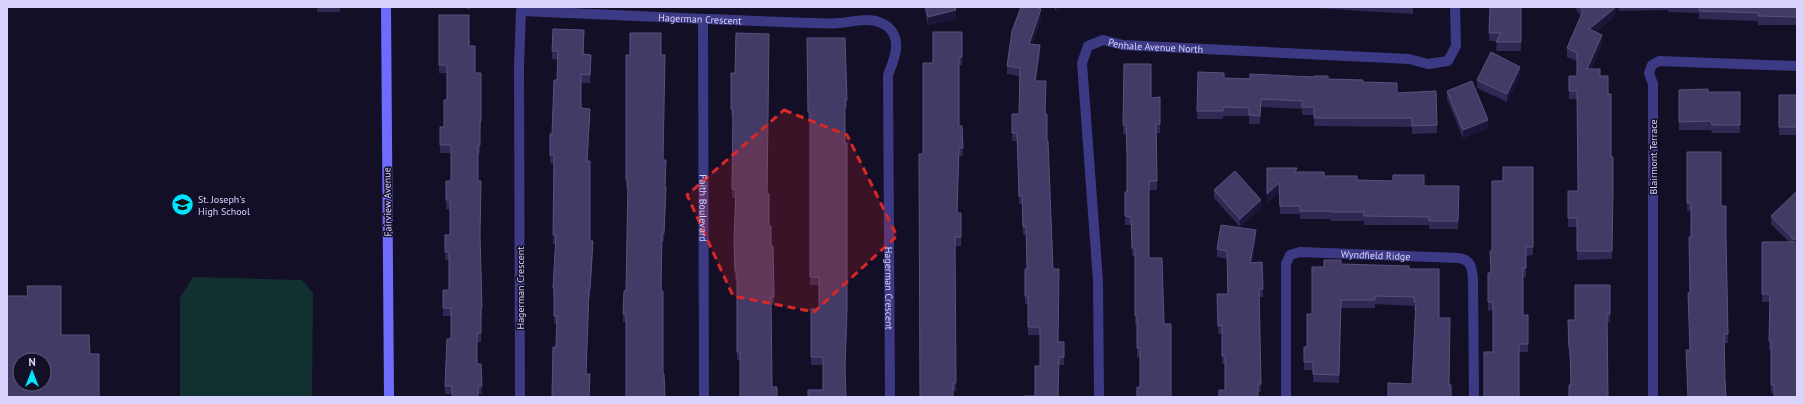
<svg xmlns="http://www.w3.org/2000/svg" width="1804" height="404" viewBox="0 0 1804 404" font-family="'PT Sans',sans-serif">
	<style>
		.green { fill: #12302f }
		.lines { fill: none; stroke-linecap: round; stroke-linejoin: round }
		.minor { stroke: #3d3a85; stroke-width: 10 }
		.secondary { stroke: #6f6bff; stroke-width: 10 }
		.wall { fill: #312854 }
		.shaded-wall { fill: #1d163a }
		.building { fill: #433a66; stroke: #5a527e; fill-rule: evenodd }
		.marked { fill: #d62828; fill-opacity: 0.2; stroke: #d62828; stroke-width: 3; stroke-dasharray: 8 5; stroke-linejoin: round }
		.labels { text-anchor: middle; stroke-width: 3; stroke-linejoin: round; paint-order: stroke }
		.street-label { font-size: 10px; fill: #d9d4ff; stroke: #130f26 }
		.poi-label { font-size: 10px; fill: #d9d4ff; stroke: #130f26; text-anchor: start }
	</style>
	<rect width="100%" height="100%" fill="#130f26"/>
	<path class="green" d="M193,277L302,280L313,293L312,397H180V298Z"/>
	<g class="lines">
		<g class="minor">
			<path id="s1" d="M703,20L704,397"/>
			<path id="s2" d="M520,397L519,66L521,11C619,15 717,20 814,23C822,23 831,24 839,23C855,22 874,15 888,27C903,40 894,60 888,75L890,397"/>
			<path id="s3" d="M1099,397L1098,281L1082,63L1088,46L1103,40L1123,45L1409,59L1428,64L1448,61L1456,46L1455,7"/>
			<path id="s4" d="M1286,397V264L1290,255L1300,252L1458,258C1471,259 1472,268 1473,279L1474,397"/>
			<path d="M1653,397V84L1649,73L1652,65L1659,61L1797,66"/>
		</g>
		<path class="secondary" d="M386,7L389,397"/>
	</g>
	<path class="wall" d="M317,7H340V12H317Z
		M463,7H471L470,10Z
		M924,7H955L956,19L928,25Z
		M1053,7H1060L1056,11Z
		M1298,7H1413V14Z
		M1490,7H1521V51H1496L1497,41H1489Z
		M1574,7H1614L1615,16L1596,32L1602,43L1591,69L1600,76L1608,94L1611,157H1613L1612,259L1577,260V227H1568V191H1578L1577,99H1569V76H1577V61L1567,57V48L1581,16Z
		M1619,7H1797V25H1758V21L1699,19V13L1668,12V10L1619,11Z
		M439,15L469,46L475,73H481V129H480V153H478V181L480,238L482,316H481V342H477V364H481L482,394H445V386L451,339V316H443V290H449V260H445V235H450V209H446V181H451V153H440V127H444L447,100V73H439Z
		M1041,18L1032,44L1040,53L1036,81L1045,114L1053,269L1058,342H1064V365H1059L1035,396L1040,366V335H1028V304H1025V269H1027L1026,235H1023L1022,204H1019L1017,141H1012V114H1019L1020,76L1007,74V66Z
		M962,32V65H959V126H962L963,156H959L957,213H961V246H955L956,391H953L923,154L933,63Z
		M584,38V54L591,63L590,83H581V108L590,117L587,161L590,241L593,250L590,298L589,297L586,374L590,382L589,397H552L556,347L557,324H554V296H553L556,244H553L554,164L550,163V155L552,134L557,80L558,60L552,59V51Z
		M807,38L847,100V108H845V143L847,318L823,390V365H811V309H819V285H810V120H808Z
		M626,55H661L663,160L666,168L665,187L666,195L664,241H662L661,291L663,374L665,397L626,322H623V314L626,291L628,189H626Z
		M1124,64L1151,98L1160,97V133H1157V190H1149L1140,387V357H1137V324H1135V256H1132L1131,225H1125V192H1127V163L1126,134H1123Z
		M1198,72L1224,78L1328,79L1362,82L1397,93L1437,125V133L1412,134V127L1314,126V115H1302V109L1261,107L1260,124H1249V116H1223V119H1197Z
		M731,73L767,194L769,226L771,246H773L774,305H771L772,387L777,397L740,360H737V279H735L734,250L736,198H732L733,117H731Z
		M1520,75L1507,102L1477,88V80Z
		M1679,90L1708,92H1740V133H1712L1711,130H1679Z
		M1447,91L1488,128L1463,138L1447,99Z
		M1779,95H1797V135H1779Z
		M1687,152L1721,206L1726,236L1728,343H1724L1725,379L1726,397H1688L1686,350H1690L1691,211H1687Z
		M1533,167V255L1526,256V277H1523V315H1528V352H1493V310L1488,311V273H1491L1503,181Z
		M1267,168L1297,172L1324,176L1357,180L1424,186H1459L1458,229H1429V225H1364V221H1330V219H1300V214H1280L1279,192L1267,203Z
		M1214,190L1261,208L1240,227L1214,198Z
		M1797,191V246L1774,393H1771V350L1769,349L1770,302H1762V242H1789L1771,224V216Z
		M1256,238L1252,263L1263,289V297H1259L1261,392L1225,390V364H1222V334H1218L1217,294H1227V259L1217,257V249Z
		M1341,264L1409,269L1439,318L1451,397L1412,384L1415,310H1414V306L1375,304V308H1341L1339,383L1313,382V370H1304V347H1307L1312,314L1324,267Z
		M1610,285V322H1607L1608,397L1571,385L1570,356H1569L1568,320H1575Z"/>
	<path class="shaded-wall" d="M1056,7H1060L1056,11Z
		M1615,8V16L1589,37V29Z
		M1041,9V18L1029,52V44Z
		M956,10V19L928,25V17Z
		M1602,35V43L1587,77V69Z
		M1040,45V53L1035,89V81Z
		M1520,67V75L1507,102V94Z
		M590,109V117L587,169V161Z
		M1488,120V128L1463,138V130Z
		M1279,183V192L1267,203V194Z
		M666,187V195L664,241V233Z
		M1261,200V208L1240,227V219Z
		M1256,230V238L1250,271V263Z
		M1797,238V246L1794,248V240Z
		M593,241V250L590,298V289Z"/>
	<path class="building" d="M926,7H955L956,10L928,17Z
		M1021,7H1035L1041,9L1029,44L1040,45L1035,81H1046L1045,114H1047V141H1048L1053,269H1059L1058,342H1064V357H1059L1058,397H1024V396H1035V366H1040V327H1028V296H1025V269H1027L1026,226L1023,227L1022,196H1019L1017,133H1012V114H1019L1020,68L1007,66L1012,31Z
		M1490,7H1521V42H1496L1501,33H1489Z
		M1580,7H1614L1615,8L1589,29L1602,35L1587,69H1600V76H1608V94H1611V157H1613V191L1612,251H1577V218H1568V191H1578L1577,91H1569V76H1577V53L1567,48L1583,11Z
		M1699,7H1797V17L1758,16V13L1699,11Z
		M439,15H469V46H475V73H481V121H480V145H478V181H481L480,235L482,308H481V333H477V364H481L482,386H478V397H452V386H445L447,339H451V308H443V290H449V252H445V235H450V200H446V181H451V145H440V127H444V100H447V65H439Z
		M553,29L584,30L583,54L591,55L590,75L581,74V108L590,109L587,161H590V241H593L590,289H589L586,374H590L589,397H552L553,347H556L557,316H554V288H553L556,235H553L554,155H550V134H552L554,80H557L558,51H552Z
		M933,32H962V57H959V126H962L963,148H959L957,213H961V237H955L956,383H953V397H920L919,154H923V63H933Z
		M630,33H661V55H665L663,160H666L665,187H666L664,233H662L661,291H663V374H664L665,397H626V314H623L624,291H626L628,181L626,180V55H630Z
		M736,33L769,34L767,194H769V226H771V246H773L774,297H771L772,387H777V397H740V352H737V271H735L734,241L736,189H732L733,109H731V73H735Z
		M807,38H845L847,100H845V143H847V310L845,367L846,397H808V390H823V357H811V309H819V277H810V112H808Z
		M1491,52L1520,67L1507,94L1477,80Z
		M1124,64H1151V98L1160,97V124H1156L1157,181H1149V258H1162L1164,324H1171V397H1137V387H1140V348H1137V316H1135V248H1132L1131,217L1125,216V192H1127V155L1126,125H1123Z
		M1198,72L1224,73V78L1250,79V74L1314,77V76H1328V79L1363,80L1362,82L1397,83V93L1436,91L1437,125L1412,126V118H1314V107H1302V101L1261,99L1260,116L1249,115V108L1223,107V111H1197Z
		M1472,81L1488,120L1463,130L1447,91Z
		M1708,89V92H1740V125H1712L1711,121L1679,122V90Z
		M1779,95H1797V127H1779Z
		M1687,152H1721V206H1726V236L1728,334H1724L1725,379L1726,397H1688L1686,350H1690L1688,293H1690L1689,237H1691V203H1687Z
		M1503,167H1533V247H1526V268H1523V315H1528V344H1519V397H1484V352H1493V302H1488V273H1491L1490,251H1492V181H1503Z
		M1267,168H1297L1295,172H1324V176H1357V180L1393,181V175H1424V186H1459L1458,221H1429V217L1364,216V212H1330V211H1300V206H1280L1279,183L1267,194Z
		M1235,171L1261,200L1240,219L1214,190Z
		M1797,191V238L1794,240L1771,216Z
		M1221,225L1256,230L1250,263L1262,262L1263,289H1259L1261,384H1258V397H1219V390H1225V356H1222V325L1218,326L1217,294H1228L1227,251L1217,249Z
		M1762,242H1797V397H1774V385H1771V341H1769L1770,294H1762Z
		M1324,260H1341V264L1409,266V269H1439V318H1450L1449,385H1451V397H1388V383L1412,384L1416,302H1414V297L1375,296V300H1341L1339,375L1313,374V362H1304V347H1307V314H1312V267H1324Z
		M1575,285H1610V314H1607L1608,397H1569V385H1571L1570,348H1569L1568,320H1575Z
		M27,286H61V335H89L90,354H99V397H7V296H28ZM20,360H44V384H20Z"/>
	<path class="marked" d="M784,110L847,135L897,236L814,312L733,296L687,195Z"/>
	<defs>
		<symbol id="school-disc" viewBox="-11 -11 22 22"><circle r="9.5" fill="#00e5ff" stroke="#130f26"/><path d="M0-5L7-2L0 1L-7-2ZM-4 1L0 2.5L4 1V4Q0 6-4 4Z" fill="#111"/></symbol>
	</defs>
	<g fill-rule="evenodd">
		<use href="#school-disc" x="170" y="192" width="25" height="25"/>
	</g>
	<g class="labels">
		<g class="street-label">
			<text dy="4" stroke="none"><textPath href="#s2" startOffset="565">Hagerman Crescent</textPath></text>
			<text dy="4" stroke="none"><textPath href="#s3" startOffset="422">Penhale Avenue North</textPath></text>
			<text transform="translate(1653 157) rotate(-90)" y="4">Blairmont Terrace</text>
			<text transform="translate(387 202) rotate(-91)" y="4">Fairview Avenue</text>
			<text dy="4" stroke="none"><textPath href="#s1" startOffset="188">Faith Boulevard</textPath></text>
			<text dy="4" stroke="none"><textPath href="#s4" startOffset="229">Wyndfield Ridge</textPath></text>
			<text transform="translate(520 288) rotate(-90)" y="4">Hagerman Crescent</text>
			<text dy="4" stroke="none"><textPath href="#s2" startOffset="1020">Hagerman Crescent</textPath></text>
		</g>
		<g class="poi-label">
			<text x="198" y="203">St. Joseph's<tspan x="198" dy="12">High School</tspan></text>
		</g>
	</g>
	<rect width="1804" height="404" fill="none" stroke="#d9d4ff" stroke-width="16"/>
	<g transform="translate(32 372)"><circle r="19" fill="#130f26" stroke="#625e7d"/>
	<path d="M0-3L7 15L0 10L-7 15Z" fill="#00e5ff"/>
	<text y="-6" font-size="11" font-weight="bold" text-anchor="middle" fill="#d9d4ff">N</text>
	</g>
</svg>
